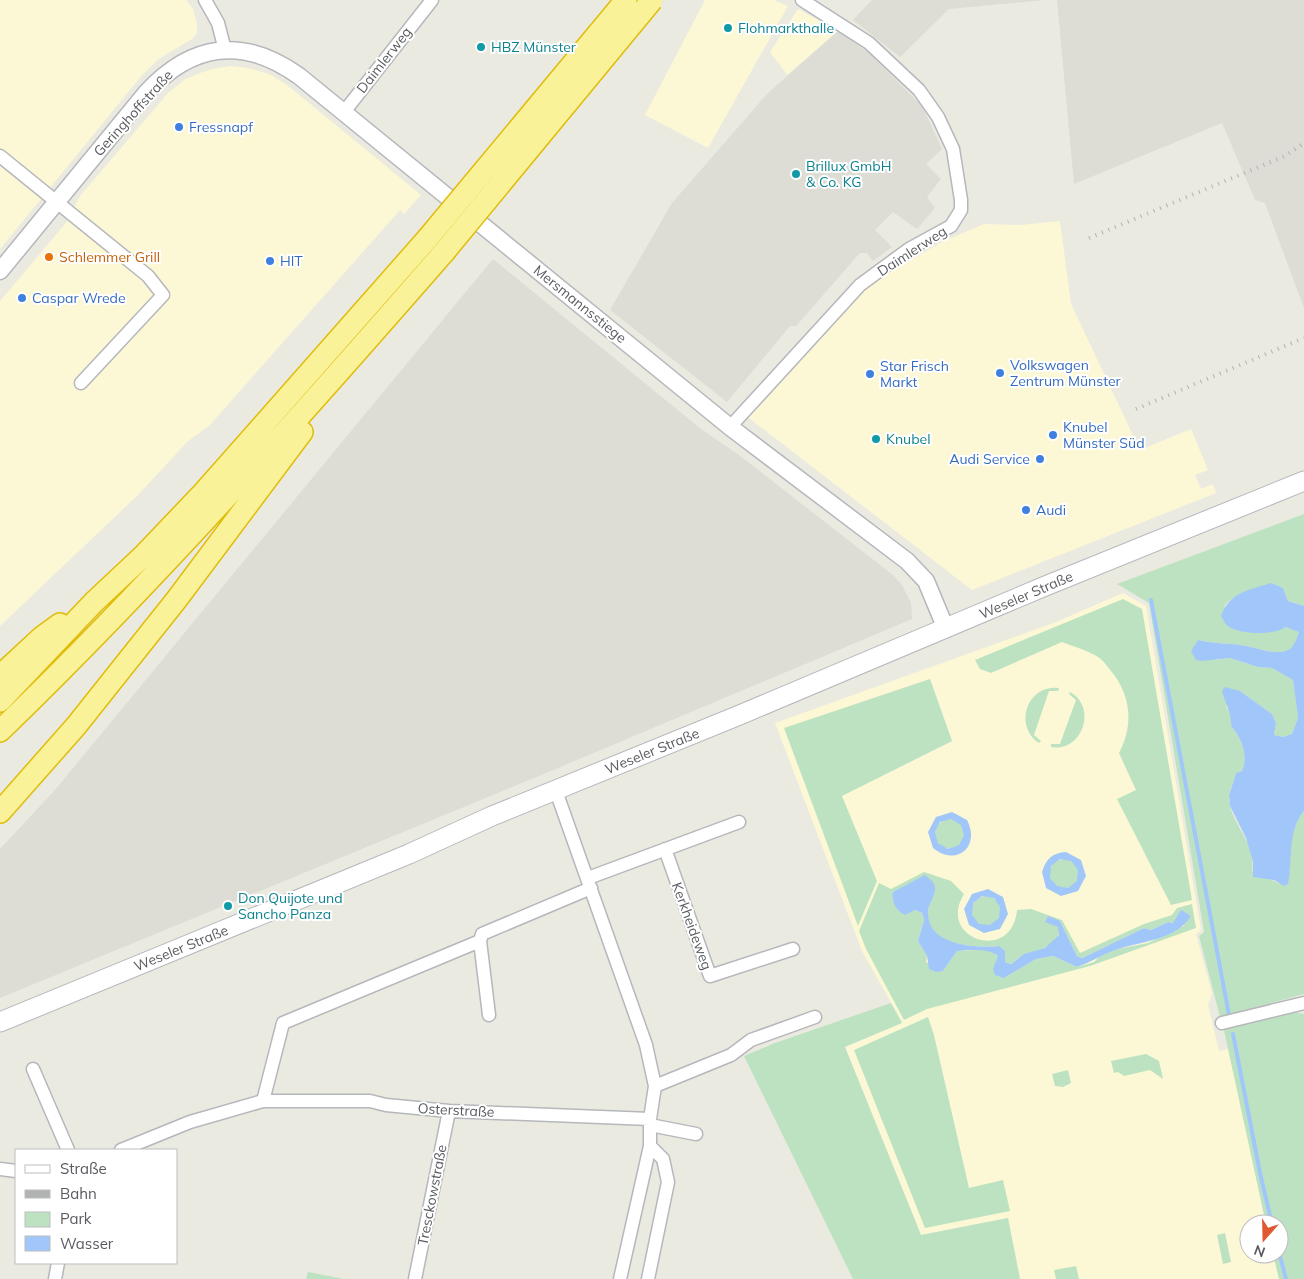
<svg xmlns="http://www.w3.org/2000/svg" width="1304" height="1279" viewBox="0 0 1304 1279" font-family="Mulish,sans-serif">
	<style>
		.commercial { fill: #fcf8d5; fill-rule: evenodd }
		.industrial { fill: #dddcd5 }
		.green { fill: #bde2c2; fill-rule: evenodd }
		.water { fill: #a1c7fa; fill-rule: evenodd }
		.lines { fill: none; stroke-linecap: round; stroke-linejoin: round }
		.stream { stroke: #a1c7fa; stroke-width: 4 }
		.minor-casing { stroke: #b6b7bc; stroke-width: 15 }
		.tertiary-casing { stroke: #b6b7bc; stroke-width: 19 }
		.secondary-casing { stroke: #b6b8be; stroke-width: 21 }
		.trunk-casing { stroke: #e0bc0b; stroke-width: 24 }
		.minor { stroke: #fff; stroke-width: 12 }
		.tertiary { stroke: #fff; stroke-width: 16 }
		.secondary { stroke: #fff; stroke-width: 19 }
		.trunk { stroke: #f9f298; stroke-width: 21 }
		.rail { stroke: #b1b2b2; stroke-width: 4; stroke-dasharray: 1 6; stroke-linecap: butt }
		.trunk-bridge-casing { stroke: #e0bc0b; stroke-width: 24; stroke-linecap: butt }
		.trunk-bridge { stroke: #f9f298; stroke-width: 21 }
		.culture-dot { fill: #0f9aa8; stroke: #fff; stroke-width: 2 }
		.shop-dot { fill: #3f7fe0; stroke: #fff; stroke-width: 2 }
		.food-dot { fill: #e8710a; stroke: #fff; stroke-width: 2 }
		.labels { text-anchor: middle; stroke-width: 4; stroke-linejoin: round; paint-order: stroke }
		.culture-label { font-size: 14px; fill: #0d838f; stroke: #fff; text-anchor: start }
		.street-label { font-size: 14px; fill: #595b60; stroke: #fff }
		.shop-label { font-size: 14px; fill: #366cbe; stroke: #fff; text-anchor: start }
		.food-label { font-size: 14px; fill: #c56008; stroke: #fff; text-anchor: start }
	</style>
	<rect width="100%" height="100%" fill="#ebeae0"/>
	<path class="commercial" d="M0,0H186L193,9L197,24V33L192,39L160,58L143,74L0,249Z
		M705,0H774L788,6L708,148L645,115Z
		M798,9L838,31L787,75L770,52Z
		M230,66L248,68L269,74L287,85L421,195L404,214L400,210L209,426L188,441L139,494L0,626V301L66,223L80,196L168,93L184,80L197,74L212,69Z
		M1060,221L1071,304L1140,450L1191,429L1208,470L1195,475L1201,489L1213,484L1216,493L972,590L745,415L866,286L942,242L984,224L1021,225Z
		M1123,593L1146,606L1201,930L1196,934L1212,994L1208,1005L1219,1051L1228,1049L1266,1224H1249V1254H1273L1279,1279H1020L1008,1218L921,1235L845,1047L902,1022L862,951L775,723L1051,624ZM930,679L952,741L841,796Z"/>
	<path class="industrial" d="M872,0H1045L949,9L900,57L853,20Z
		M1057,0H1304V308L1265,203L1255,200L1222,123L1074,184Z
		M838,31L870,54L922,106L942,149L926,164L941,179L927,197L935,208L917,229L893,212L875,230L892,247L873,261L867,253H860L796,326H790L727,402L610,310L672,203L768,93Z
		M493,259L701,429L739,455L893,575L902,585L911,603L912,619L539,776L0,998V849L55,790Z"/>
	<path class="green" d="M1304,514V606L1288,601L1283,588C1261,591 1237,588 1224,607L1300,632C1298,636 1295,643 1292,647C1282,658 1258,648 1246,646C1230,643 1214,644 1198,640L1215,660L1230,658L1258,667L1272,668L1293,680L1298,718L1292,734L1283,737L1274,735L1276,723L1272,714L1240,691L1226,707L1232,715L1231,726C1241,737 1249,756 1242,771L1236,773C1234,780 1230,789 1229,796C1228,822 1257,842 1252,871L1280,884L1289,878C1289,857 1290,827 1304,811V994L1220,1017L1199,936L1204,932L1149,603L1117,584Z
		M1123,599L1142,609L1192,900L1171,905L1117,799L1136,790L1119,753C1134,725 1131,695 1111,671C1107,666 1103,660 1098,657C1087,650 1074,647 1062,642L991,673L980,669L975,660Z
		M930,679L952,741L842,796L877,881L858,926L784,728Z
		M1059,688L1058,691H1049L1034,735L1041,741L1039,743C1013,726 1027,684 1059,688Z
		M1070,692C1098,707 1082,753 1051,747V744H1060L1076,700L1069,694Z
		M935 834a15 15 0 1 1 30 0a15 15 0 1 1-30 0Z
		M1049 874a15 15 0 1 1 30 0a15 15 0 1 1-30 0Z
		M924,872L951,881L964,894C936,939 1012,964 1017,910L1031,909L1062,920L1080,953L1144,924L1172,915L1177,908L1192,904L1196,928L1090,966L927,1009L904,1020L866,949L859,931L879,883L891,889ZM935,888C933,895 929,903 928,911C923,946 976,948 999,946L1005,962L1011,964C1024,950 1048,954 1058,936C1060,933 1059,926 1060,921L1077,956L1082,958L1144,928L1151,930L1168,922L1185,925L1148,943L1117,949L1100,956L1094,962L1077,967L1053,956L1036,959L1004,978C1002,971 1001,960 997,955C990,947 967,951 957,951L943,971L926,962L927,956L918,941L924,920L922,913L915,910Z
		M971 911a15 15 0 1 1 30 0a15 15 0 1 1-30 0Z
		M891,1003L902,1023L845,1047L921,1235L1008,1218L1020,1279H853L744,1056L775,1043Z
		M1293,1012L1304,1014V1279H1279L1273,1254H1279V1224H1266L1224,1030Z
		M928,1017L934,1035L969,1188L1003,1180L1010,1211L925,1228L854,1050Z
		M1146,1054L1159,1061L1163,1079L1150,1070L1124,1076L1118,1072L1114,1073L1111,1061Z
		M1068,1070L1071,1083L1063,1087L1055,1086L1052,1074Z
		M1225,1233L1231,1262L1223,1264L1217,1235Z
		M1076,1266L1079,1279H1056L1054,1270Z
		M308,1272L344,1279H306Z"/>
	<path class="water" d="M1271,583L1283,588L1288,601L1304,606V811C1287,831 1293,860 1288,884L1284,886L1274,880L1253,877V862L1246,838L1230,806L1229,795L1236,773L1242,771C1249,756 1241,737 1231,726C1232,713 1225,703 1222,691L1225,687L1240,691L1272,714L1276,723L1274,735L1283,737L1292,734L1298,718L1293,680L1272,668L1258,667L1230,658L1202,661L1196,660L1191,651L1198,640C1214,644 1230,643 1246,646C1258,648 1282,658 1292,647C1295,643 1298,636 1299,632L1285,627C1274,636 1243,634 1231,628C1225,625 1224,621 1221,616C1229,592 1250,590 1271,583Z
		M952,812L967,820C981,847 956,867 933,848L928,832L936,817ZM951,819L961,825L964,835L959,845L948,849L938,843L935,832L940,822Z
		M1066,852L1081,860L1086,876L1078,891L1061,896L1046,888L1042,872C1046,859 1052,853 1066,852ZM1060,859L1071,861L1078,870L1077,881L1068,888L1057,886L1050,878L1051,866Z
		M925,875C929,879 934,881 935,887C936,895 928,904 928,912C927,946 975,948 999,946L1005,951V962L1011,964L1024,954L1045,948L1059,935L1058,927L1045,922L1048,916L1060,921L1077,956L1082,958L1144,928L1151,930L1168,922L1173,923L1181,910L1191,916C1175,941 1140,941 1115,950C1102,955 1091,962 1077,967L1053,956L1036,959L1004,978L995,975L993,969L998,956C989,948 970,950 957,951L943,971L936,972L929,969L927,956L918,941L924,920L922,913L915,910L905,915C896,911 891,901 893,892Z
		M988,889L1003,897L1008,914L1000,929L984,933L969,925L964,909L972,894ZM982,896L994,898L1000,907L999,918L990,925L979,924L972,915L973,903Z"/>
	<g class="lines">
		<path class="stream" d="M1151,600L1229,1015
			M1233,1034L1260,1173L1272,1224
			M1279,1252L1286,1279"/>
		<defs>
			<path id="minor" d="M205,0L218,23L225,50
				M344,112L432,0
				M0,156L148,276L163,295L81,383
				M730,427L860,285L909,249L951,226L961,210V200L953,149L938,117L919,90L869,43L802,0
				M556,791L646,1045L655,1086L650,1119V1146L620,1279
				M665,849L710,976L793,949
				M588,878L739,822
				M480,941L489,1015
				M1222,1023L1304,1003
				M33,1069L68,1150
				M655,1086L731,1055L751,1040L815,1017
				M263,1101L283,1023L480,941L482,934L591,888
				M650,1125L696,1134
				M121,1150L190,1122L263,1101H370L386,1105L449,1111L650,1119
				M0,1169L16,1171
				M55,1279L58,1263
				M415,1279L449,1111
				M648,1279L668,1182L663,1159L650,1146"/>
			<path id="tertiary" d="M0,271L146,93C192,43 243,36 299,76L730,427L907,561L926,581L946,629"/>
			<path id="secondary" d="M0,1022L409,854L492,816L742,714L1043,587L1304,481"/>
			<path id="trunk" d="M0,676L42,637L60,624
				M0,701L94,602L143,556L204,492L428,238
				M0,731C157,579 301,416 445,251
				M0,812L76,726L177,599L302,432"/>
		</defs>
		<use href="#minor" class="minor-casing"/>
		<use href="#tertiary" class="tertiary-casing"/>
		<use href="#secondary" class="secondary-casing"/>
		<use href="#trunk" class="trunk-casing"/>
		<use href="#minor" class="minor"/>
		<use href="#tertiary" class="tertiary"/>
		<use href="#secondary" class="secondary"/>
		<use href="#trunk" class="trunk"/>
		<path class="rail" d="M1089,238L1285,156L1304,143
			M1136,409L1304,338"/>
		<defs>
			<path id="trunk-bridge" d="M428,238L626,0
				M445,251L652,0"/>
		</defs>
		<use href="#trunk-bridge" class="trunk-bridge-casing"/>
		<use href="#trunk-bridge" class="trunk-bridge"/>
	</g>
	<g class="culture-dot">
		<circle cx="728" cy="28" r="5"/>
		<circle cx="481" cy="47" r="5"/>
		<circle cx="796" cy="174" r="5"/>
		<circle cx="876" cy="439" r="5"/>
		<circle cx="228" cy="906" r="5"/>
	</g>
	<g class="shop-dot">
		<circle cx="179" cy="127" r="5"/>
		<circle cx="270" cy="261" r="5"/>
		<circle cx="22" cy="298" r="5"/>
		<circle cx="1000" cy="373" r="5"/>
		<circle cx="870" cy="374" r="5"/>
		<circle cx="1053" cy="435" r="5"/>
		<circle cx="1040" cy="459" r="5"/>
		<circle cx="1026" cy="510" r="5"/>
	</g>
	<circle class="food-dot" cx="49" cy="257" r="5"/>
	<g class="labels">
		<g class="culture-label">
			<text x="738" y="33">Flohmarkthalle</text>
			<text x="491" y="52">HBZ Münster</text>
			<text x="806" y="171">Brillux GmbH<tspan x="806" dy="16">&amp; Co. KG</tspan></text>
			<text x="886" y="444">Knubel</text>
			<text x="238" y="903">Don Quijote und<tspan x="238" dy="16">Sancho Panza</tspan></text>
		</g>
		<g class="street-label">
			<text transform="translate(384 60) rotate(-52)" y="5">Daimlerweg</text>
			<text transform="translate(133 113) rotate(-48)" y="5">Geringhoffstraße</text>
			<text transform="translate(912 251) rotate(-33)" y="5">Daimlerweg</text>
			<text transform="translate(580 304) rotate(39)" y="5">Mersmannsstiege</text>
			<text transform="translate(1026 595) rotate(-23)" y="5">Weseler Straße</text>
			<text transform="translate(652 751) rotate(-22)" y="5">Weseler Straße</text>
			<text transform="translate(692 926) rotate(70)" y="5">Kerkheideweg</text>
			<text transform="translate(181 948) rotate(-22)" y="5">Weseler Straße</text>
			<text transform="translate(456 1110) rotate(3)" y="5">Osterstraße</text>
			<text transform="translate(432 1195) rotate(-79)" y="5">Tresckowstraße</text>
		</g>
		<g class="shop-label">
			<text x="189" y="132">Fressnapf</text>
			<text x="280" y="266">HIT</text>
			<text x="32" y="303">Caspar Wrede</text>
			<text x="1010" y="370">Volkswagen<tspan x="1010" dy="16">Zentrum Münster</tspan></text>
			<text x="880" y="371">Star Frisch<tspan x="880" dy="16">Markt</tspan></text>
			<text x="1063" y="432">Knubel<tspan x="1063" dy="16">Münster Süd</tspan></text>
			<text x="1030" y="464" text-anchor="end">Audi Service</text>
			<text x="1036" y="515">Audi</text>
		</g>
		<g class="food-label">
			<text x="59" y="262">Schlemmer Grill</text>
		</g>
	</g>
	<rect x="15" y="1149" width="162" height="115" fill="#ffffff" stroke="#bdbdbf"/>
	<rect x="25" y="1165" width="25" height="8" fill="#ffffff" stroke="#bdbdbf"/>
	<text x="60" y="1174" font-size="15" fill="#595b60">Straße</text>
	<rect x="25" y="1190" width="25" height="8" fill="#b1b2b2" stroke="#bdbdbf"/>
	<text x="60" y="1199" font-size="15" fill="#595b60">Bahn</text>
	<rect x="25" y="1212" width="25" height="15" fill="#bde2c2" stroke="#bdbdbf"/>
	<text x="60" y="1224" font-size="15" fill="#595b60">Park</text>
	<rect x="25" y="1236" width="25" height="15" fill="#a1c7fa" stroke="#bdbdbf"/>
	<text x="60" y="1249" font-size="15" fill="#595b60">Wasser</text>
	<g transform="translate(1264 1239) rotate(200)"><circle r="24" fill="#ffffff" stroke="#bdbdbf"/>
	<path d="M0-4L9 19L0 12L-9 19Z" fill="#e05832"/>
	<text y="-8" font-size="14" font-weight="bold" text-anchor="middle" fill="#595b60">N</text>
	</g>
</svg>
